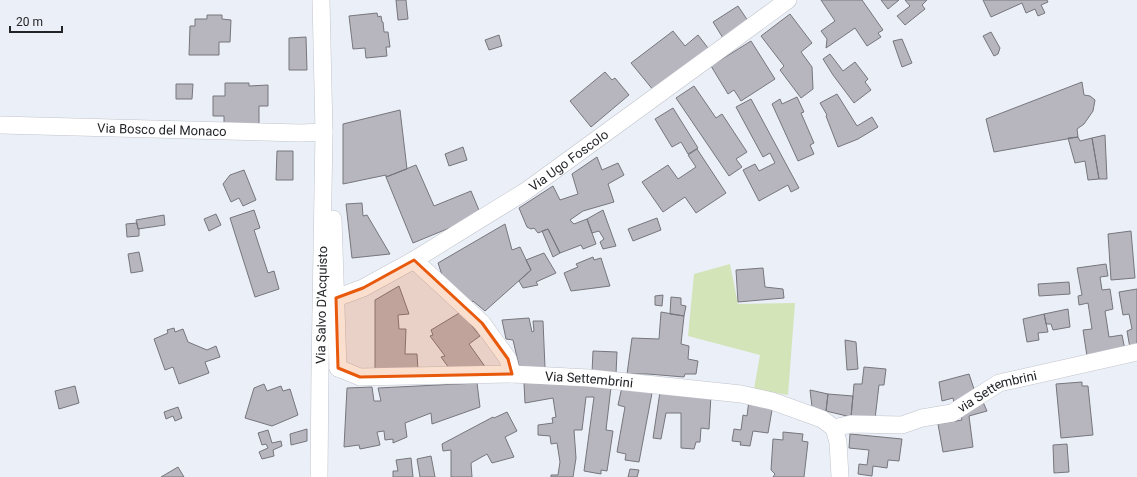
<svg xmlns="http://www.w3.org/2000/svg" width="1137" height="477" viewBox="0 0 1137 477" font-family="Roboto,sans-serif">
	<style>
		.green { fill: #d4e4b9 }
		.building { fill: #b7b6be; stroke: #76767d }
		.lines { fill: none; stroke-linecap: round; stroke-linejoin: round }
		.minor-casing { stroke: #c0c4cc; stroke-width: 18 }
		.minor { stroke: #fff; stroke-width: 17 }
		.marked { fill: #e8590c; fill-opacity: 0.2; stroke: #e8590c; stroke-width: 3; stroke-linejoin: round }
		.labels { text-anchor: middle; stroke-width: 3.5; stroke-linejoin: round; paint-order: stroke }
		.street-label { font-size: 13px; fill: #232427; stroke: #ebeff7 }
	</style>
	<rect width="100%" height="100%" fill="#ebeff7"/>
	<path class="green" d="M730,264L738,304L795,303L788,395L754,389L760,355L688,336L694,274Z"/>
	<path class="building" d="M396,0H406L408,19L398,20Z
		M821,0H862L883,30L878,33L881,37L867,46L855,28L826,48L827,39L821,31L835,21Z
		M881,0H899L888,9Z
		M905,0H927L922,5L925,9L905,25L897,16L910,6Z
		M983,0H1047L1048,2L1041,5L1045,13L1038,16L1035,9L1026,13L1022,3L991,17Z
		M738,6L748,21L723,38L713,22Z
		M377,13L378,17L381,16L382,22H383L384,32H388L390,47H386L387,56L366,58L365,48L353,49L349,16Z
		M790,14L812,43L801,52L812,67L813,89L801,98L780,70L784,66L761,36Z
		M207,15H222V19L231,20L230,42H219V55H189L190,26H195V19H207Z
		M673,31L685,46L698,35L708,48L654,91L631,63Z
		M991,32L1000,48L998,54L994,56L983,36Z
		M499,35L502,46L489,50L485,40Z
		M306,37L307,70H289V38Z
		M902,39L912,63L902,67L893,41Z
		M751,41L775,79L741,101L734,90L728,94L711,66Z
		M830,54L843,71L855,62L868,79L865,82L871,90L854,103L833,75L823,59Z
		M605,72L612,80L615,78L629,95L591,127L570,101Z
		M1082,82L1084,95L1090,96L1095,100L1093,111L1084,124L1077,129L1078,137L994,152L986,119Z
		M225,83H249V86L268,85V106H259V124H224V116H213V96H225Z
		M176,84H193L192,99H176Z
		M694,86L716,118L722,114L747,152L736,159L742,167L729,176L676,98Z
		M837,94L857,126L872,117L878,127L858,139L838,147L826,116L827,115L820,103Z
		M797,97L804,112L801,113L814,143L810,145L814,154L798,161L772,104L780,99L782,104Z
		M751,99L799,188L791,192L788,185L759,201L743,170L755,164L759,171L775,163L770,153L763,157L736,107Z
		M673,108L698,148L688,154L681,142L672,147L655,119Z
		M400,110L407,169L386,177V175L343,184V124Z
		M1105,135L1107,179H1099L1092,138Z
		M1078,137L1080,141L1092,138L1099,179L1088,180L1085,161L1075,163L1068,138Z
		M463,147L467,160L449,166L445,154Z
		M697,149L726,193L696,213L685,197L663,212L642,182L668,165L678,179L696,167L688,155Z
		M277,151H293V180H276Z
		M597,157L602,170L618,163L624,175L608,184L614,202L583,211L570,220L574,224L587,219L596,244L583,249L581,245L560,253L548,229L538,233L534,228L531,229L527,227L519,208L553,186L560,200L578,194L572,174Z
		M416,165L434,206L471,191L481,215L413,243L386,177Z
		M244,170L256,200L243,206L239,198L231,202L223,184L230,175Z
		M362,203L363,216L367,215L390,254L352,258L346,204Z
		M254,210L260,228L254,230L268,273L274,271L279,289L255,297L230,218Z
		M603,210L616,246L603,249L600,242L604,239L599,231L592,233L587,219Z
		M216,214L221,225L209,231L204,219Z
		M164,215L165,225L138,229L136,220Z
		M657,218L661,230L633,241L628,229Z
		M137,223L138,229H139V236L127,237L126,224Z
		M505,224L512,250L520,247L531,270L485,311L473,301L468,304L443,278L438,263Z
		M548,229L560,253L553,257L542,231Z
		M1131,231L1135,278L1111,280L1108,234Z
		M139,252L143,271L131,273L128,254Z
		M544,253L556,273L536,282L538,285L523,288L519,281L531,270L526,260Z
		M593,257L594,260L601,258L610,286L571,291L564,273L578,267L576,264Z
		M1106,264L1108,276L1100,277L1102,290L1110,289L1113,309L1105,311L1109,337L1122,335L1125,350L1087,356L1083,330L1092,329L1088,303L1079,305L1078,296L1082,295L1077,268Z
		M763,268L765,287L783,289L784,298L738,302L736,270Z
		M1069,282L1070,294L1039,296L1038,284Z
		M399,286L409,314L398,315L399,329H406L405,354H417L418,370H375V300Z
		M1137,289V346L1130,348L1127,331L1132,329L1129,314L1123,315L1119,292Z
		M663,295L662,306L655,305V296Z
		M671,297L681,298V305L686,306L684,316L670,314Z
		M1068,309L1070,327L1053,330L1051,324H1046L1044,314Z
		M461,312L480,336L469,344L486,368H449L441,357L445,356L430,336L433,335L431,330Z
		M661,312L684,316L681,344L689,346L688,359L698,361L696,374H685L684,377L648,374H627L632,338L659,339Z
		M1044,314L1048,332L1038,333L1039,340L1027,342L1023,319Z
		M529,318L532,332L534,331L533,321H543L545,368L519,366L513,340L506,339L502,320Z
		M174,328L175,332L183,329L188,342L207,350L216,346L220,357L205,362L209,373L179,384L173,367L165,370L154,339L168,333L167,330Z
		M845,340L856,342L858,369L847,370Z
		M593,351L617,352L616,374L592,373Z
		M864,367L886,369L884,385H879L875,419L851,417L854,384H862Z
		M969,374L975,392L954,403L953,398L942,401L939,382Z
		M1082,382V386H1088L1093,435L1061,438L1056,384Z
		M477,383L480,407L432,424L431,413L405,423L407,437L393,443V439L385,440L384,431L377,432L380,445L360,449L359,445L344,447L347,388L372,387L374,401H381L378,388Z
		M524,383L611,387L606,430L613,431L607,471L601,470V474L584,471L594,397H586L582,430H574L576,458L573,477H551V475H558L560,462L557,443L551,444L550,436L538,435V425L553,423L552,418L556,417L553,398L525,403Z
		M264,384L267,391L281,386L283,391L290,389L298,415L272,426L245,418L254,388Z
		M75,386L79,403L59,409L55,391Z
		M622,387L652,393L639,462L625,460L626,454L617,452L625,407L618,405Z
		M810,390L828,394L826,411L812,407Z
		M660,392L711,395L709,429L701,428L700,442H696L694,449L681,448V413H666L661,439L653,438Z
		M828,394L853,396L851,417L826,411Z
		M749,400L773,404L768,433L753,431L750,446L740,445L741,442L732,441L734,429L741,430L743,415L747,416Z
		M983,402L987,411L969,416L973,447L943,452L938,424L962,420L960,411Z
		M178,407L182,418L175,421L173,416L166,419L164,412Z
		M507,412L517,431L505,437L514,457L492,463L487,454L471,463L472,477H451V450L443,451L442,444L493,417L494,418Z
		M307,429V441L291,445L290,434Z
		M268,430L272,443L281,441L282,446L273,450L274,456L262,459L259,452L268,448L266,444L262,445L258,433Z
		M783,432L803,434L802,441L808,442L804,477H773L775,474L771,470L773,439L783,440Z
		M850,434L902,439L899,461L888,460L887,468L873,466L872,476L858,474L859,464L867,465L869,450L849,448Z
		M1067,444L1069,472L1054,473L1053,445Z
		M431,456L435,477H420L417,459Z
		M411,458L413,477H393V471H398L396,460Z
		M178,467L184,477H161Z
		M630,469L639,470L637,477H628Z"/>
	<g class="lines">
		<defs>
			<g id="minor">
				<path id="s1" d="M0,125L301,133L324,132"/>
				<path d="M333,219L338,368"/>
				<path d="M414,260L482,323L508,359L512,374"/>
				<path id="s2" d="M336,298L363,288L414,260L526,191L788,0"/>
				<path id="s3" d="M338,368L360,377L512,374L589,378L741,394L772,401L822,419L834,428"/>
				<path id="s4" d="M834,428L851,424L902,425L922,418L952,413L999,383L1137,352"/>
				<path d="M834,428L838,442L840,477"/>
				<path id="s5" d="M319,477L320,370L324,132L321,0"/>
			</g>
		</defs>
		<use href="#minor" class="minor-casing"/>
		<use href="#minor" class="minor"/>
	</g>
	<path class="marked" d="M414,260L482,323L508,359L512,374L360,377L338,368L336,298L363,288Z"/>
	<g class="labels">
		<g class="street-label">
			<text dy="5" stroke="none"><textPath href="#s1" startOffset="162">Via Bosco del Monaco</textPath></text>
			<text dy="5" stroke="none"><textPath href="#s2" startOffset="271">Via Ugo Foscolo</textPath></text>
			<text dy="5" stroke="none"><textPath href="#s5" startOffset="172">Via Salvo D'Acquisto</textPath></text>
			<text dy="5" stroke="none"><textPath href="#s3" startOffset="253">Via Settembrini</textPath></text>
			<text dy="5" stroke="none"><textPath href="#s4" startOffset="171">via Settembrini</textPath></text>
		</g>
	</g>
	<path d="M10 26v6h52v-6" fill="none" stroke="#232427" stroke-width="2"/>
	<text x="16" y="26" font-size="12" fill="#232427" stroke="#ebeff7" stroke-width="3" paint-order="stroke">20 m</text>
</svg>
